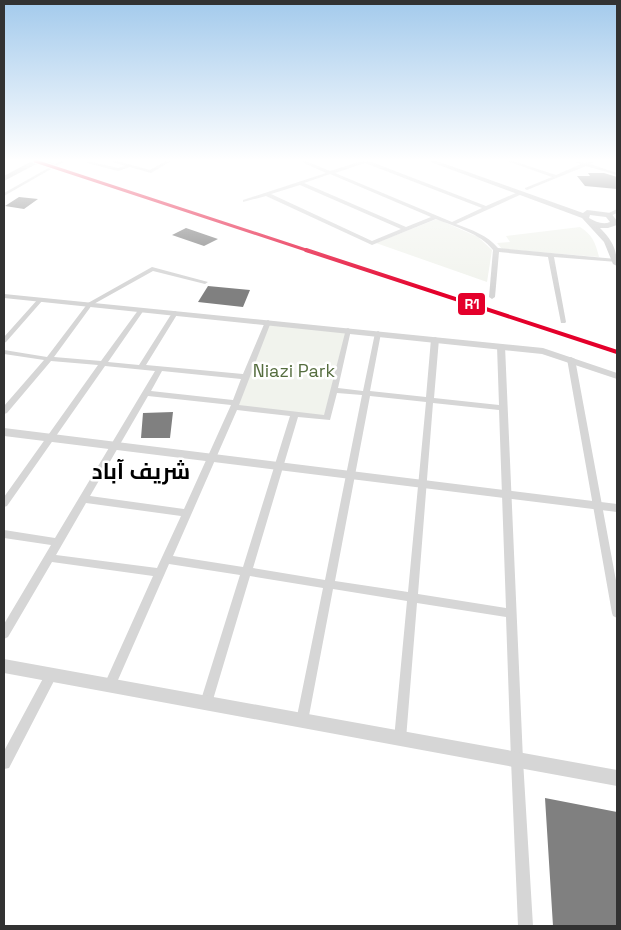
<svg xmlns="http://www.w3.org/2000/svg" width="621" height="930" viewBox="0 0 621 930" font-family="'Space Grotesk',Cairo,sans-serif">
	<style>
		.green { fill: #f1f3ed }
		.building { fill: #808080 }
		.lines { fill: none; stroke-linecap: round; stroke-linejoin: round }
		.minor { fill: #d6d6d6; fill-rule: evenodd }
		.tertiary { fill: #d6d6d6; fill-rule: evenodd }
		.secondary { fill: #cfcfcf; fill-rule: evenodd }
		.trunk { fill: #c6c6c6; fill-rule: evenodd }
		.rail-1-far1-casing { stroke: #fff; stroke-width: 5.5 }
		.rail-1-casing { stroke: #fff; stroke-width: 6 }
		.rail-1-far1 { stroke: #e4002b; stroke-width: 3 }
		.rail-1 { stroke: #e4002b; stroke-width: 4 }
		.labels { text-anchor: middle; stroke-width: 5; stroke-linejoin: round; paint-order: stroke }
		.park-label { font-size: 18px; fill: #556d3f; stroke: #fff }
		.district-label { font-size: 22px; font-weight: bold; fill: #000; stroke: #fff }
		.line-badge { stroke: #fff; stroke-width: 2 }
		.badge-label { font-size: 14px; text-anchor: middle; font-weight: bold; fill: #fff }
	</style>
	<rect width="100%" height="100%" fill="#fff"/>
	<path class="green" d="M437,219L478,237L492,250L487,282L376,243Z
		M580,227C592,234 596,244 599,257L502,249L497,243L510,242L506,236Z
		M267,322L348,330L327,418L234,407Z"/>
	<path class="building" d="M588,173H604L617,177V189L585,186L577,176H590Z
		M19,197L38,199L24,209L5,206Z
		M186,228L218,239L204,246L172,235Z
		M208,286L250,290L243,307L198,302Z
		M173,412L170,438H141L143,413Z
		M545,798L617,812V926H553Z"/>
	<g class="lines">
		<path class="minor" d="M39,161H46L55,164L60,161H65L4,196V193L52,166Z
			M87,161L118,168L125,166L110,161H117L150,170L166,161H171L151,173L130,167L118,171L87,163Z
			M300,161H306L330,171L362,161H369L486,206L518,192H522V194L456,224C472,230 487,235 498,248L616,259L617,262L554,257L566,322L565,323H561L548,257L499,252L495,297L492,299L489,297L493,250C480,233 455,227 436,219L372,245L266,196L243,202V200L326,173ZM365,163L482,208L452,222L335,173ZM330,174L431,217L406,227L304,183ZM300,185L401,229L372,241L271,194Z
			M507,161H513L556,175L581,164L573,161L585,163L595,161L590,164L617,173V175L586,166L527,190L525,189V188L552,177Z
			M152,267L208,282L205,284L153,271L92,305L54,357L101,361L139,309L141,308L144,310L108,362L139,365L172,313L175,311L178,313L146,365L243,374L265,322L268,320L271,322L239,405L324,415L346,329L348,328L351,330L338,388L363,391L375,333L378,331L381,333L370,391L426,397L431,339L435,337L439,339L434,398L499,405L497,346L501,344L505,346L523,760L533,926H518L511,760L506,617L417,603L406,739L404,743L400,745L396,743L394,739L407,601L333,589L308,721L306,725L302,727L298,725L296,721L323,588L250,576L212,703L210,707L206,709L202,707L200,703L240,575L169,564L114,689L110,691L106,689L104,685L153,576L52,562L8,637L4,639V624L51,545L4,538V530L55,538L155,371L105,366L7,506L4,507V497L98,365L51,361L7,413L4,414V406L44,360L4,354V350L47,357L88,303ZM162,371L241,379L233,400L151,391ZM337,393L362,395L325,580L253,568L298,417L330,420ZM148,396L231,405L184,509L90,496ZM370,396L426,402L408,592L335,581ZM433,403L499,410L506,608L418,594ZM237,410L290,416L243,567L173,556ZM86,503L181,516L157,568L56,555Z
			M40,298L43,300L42,301L6,342L4,343V337L38,299Z
			M568,357H571L575,359L617,586V618L613,616L612,613L567,359Z
			M51,670L55,671L57,675L55,679L9,768L4,769V751L47,671Z"/>
		<path class="tertiary" d="M617,209V213L608,217L605,215Z
			M4,294L543,348L617,373V379L542,354L4,298Z
			M4,428L617,504V512L4,436Z
			M4,659L617,770V786L4,673Z"/>
		<path class="secondary" d="M428,161H437L583,213L587,210L611,213L617,221V225L608,228H600C612,240 617,249 617,266L613,264L604,242L582,218ZM590,215L606,217L610,222C603,225 596,222 589,218Z"/>
		<path class="trunk" d="M32,161H42L4,181V176Z"/>
		<defs>
			<path id="rail-1-far1" d="M35,161L309,251"/>
			<path id="rail-1" d="M306,250L617,352"/>
		</defs>
		<use href="#rail-1-far1" class="rail-1-far1-casing"/>
		<use href="#rail-1" class="rail-1-casing"/>
		<use href="#rail-1-far1" class="rail-1-far1"/>
		<use href="#rail-1" class="rail-1"/>
	</g>
	<linearGradient id="sky" x2="0" y2="1"><stop stop-color="#a3caec"/><stop offset="0.55" stop-color="#fff"/><stop offset="1" stop-color="#fff" stop-opacity="0"/></linearGradient>
	<rect width="621" height="291" fill="url(#sky)"/>
	<g class="labels">
		<g class="park-label">
			<text x="294" y="377">Niazi Park</text>
		</g>
		<g class="district-label">
			<text x="141" y="479">شريف آباد</text>
		</g>
	</g>
	<rect class="line-badge" x="457" y="292" width="29" height="24" rx="5" fill="#e4002b"/>
	<g class="badge-label">
		<text x="472" y="309">R1</text>
	</g>
	<rect width="621" height="930" fill="none" stroke="#323232" stroke-width="10"/>
</svg>
